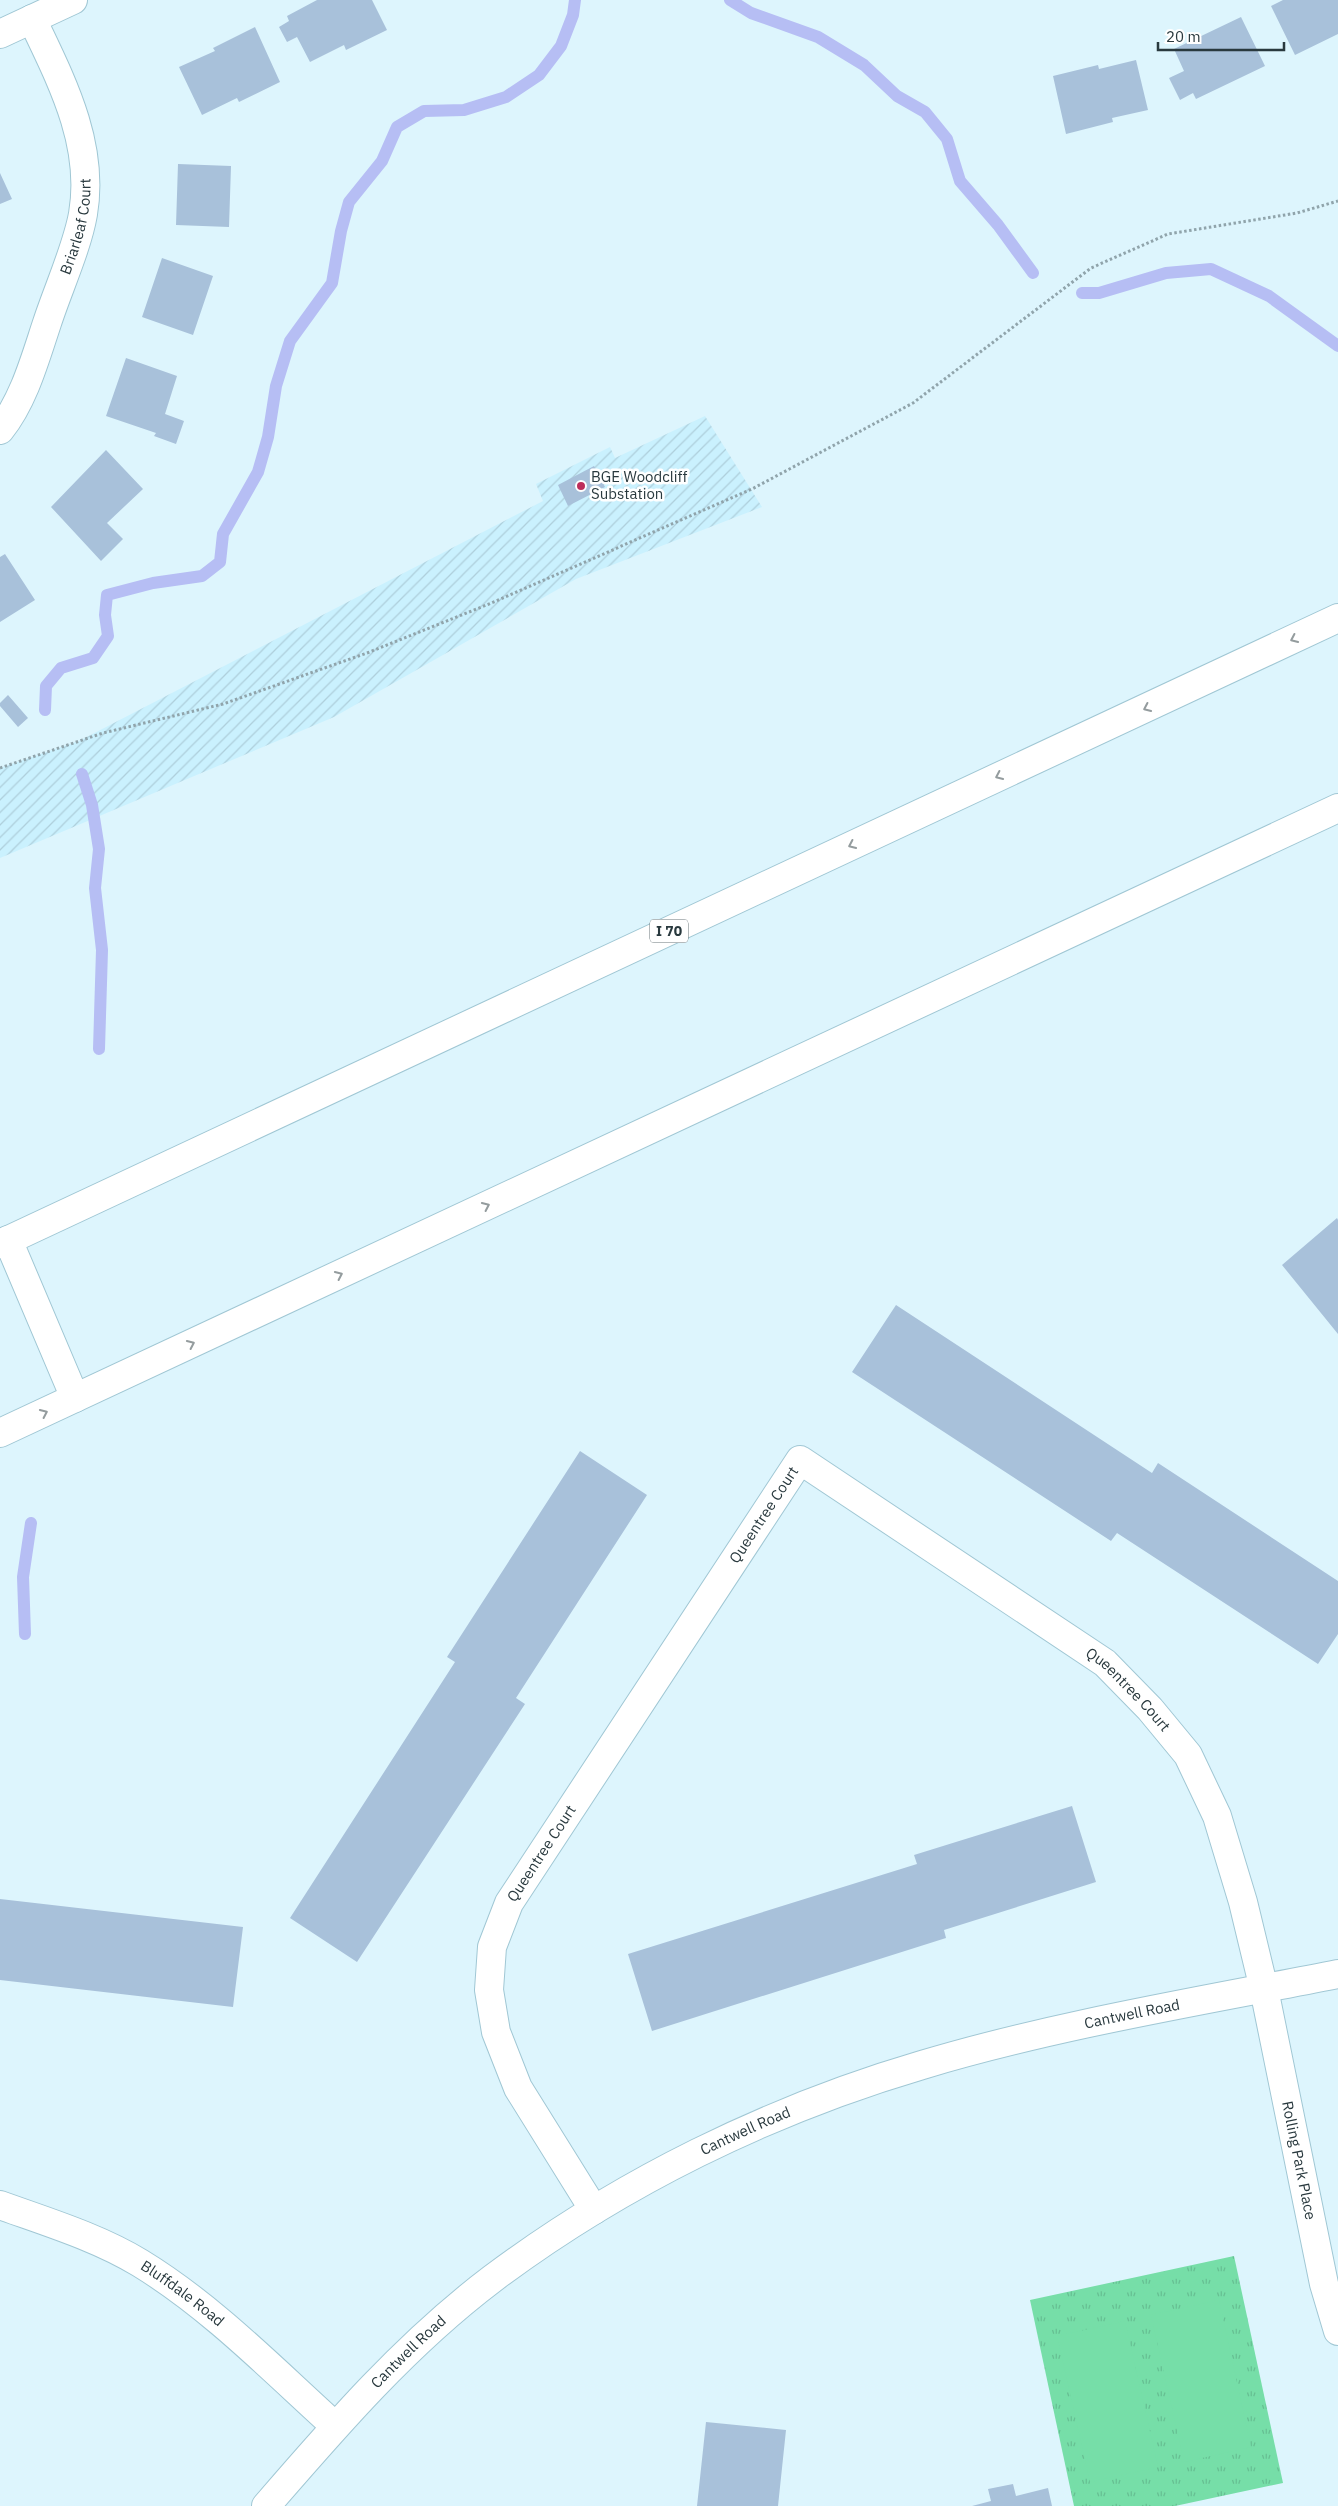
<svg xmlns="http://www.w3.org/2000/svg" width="1338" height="2506" viewBox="0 0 1338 2506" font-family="'IBM Plex Sans',sans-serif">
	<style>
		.industrial { fill: url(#industrial-furrows) }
		.park { fill: url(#park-tufts) }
		.pitch { fill: #76dea8 }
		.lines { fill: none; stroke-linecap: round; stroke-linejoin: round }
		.stream { stroke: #b6bef4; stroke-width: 12 }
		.building { fill: #a8c1da }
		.minor-casing { stroke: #a0c7d4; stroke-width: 30 }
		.highway-casing { stroke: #a0c7d4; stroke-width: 30 }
		.path { stroke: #90a4ab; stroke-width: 3; stroke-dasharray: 2.5 2.5; stroke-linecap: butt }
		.minor { stroke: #fff; stroke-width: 28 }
		.highway { stroke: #fff; stroke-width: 28 }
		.oneway { stroke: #949c9e }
		.poi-dot { fill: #bd2e5b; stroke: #fff; stroke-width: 2 }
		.labels { text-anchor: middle; stroke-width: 5; stroke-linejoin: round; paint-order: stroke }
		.shield { fill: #fff; stroke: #697478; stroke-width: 1 }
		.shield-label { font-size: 14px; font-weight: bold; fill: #29393e }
		.street-label { font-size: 15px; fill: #29393e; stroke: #fff }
		.poi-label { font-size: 15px; fill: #29393e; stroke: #fff; text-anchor: start }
	</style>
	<defs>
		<pattern id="industrial-furrows" width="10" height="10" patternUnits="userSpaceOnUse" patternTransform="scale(1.25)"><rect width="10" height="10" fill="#caf1fe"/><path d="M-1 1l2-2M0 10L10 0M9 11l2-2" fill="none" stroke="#aecfdb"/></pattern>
		<pattern id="park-tufts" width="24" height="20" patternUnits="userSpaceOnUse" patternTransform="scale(1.25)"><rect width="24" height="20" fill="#76dea8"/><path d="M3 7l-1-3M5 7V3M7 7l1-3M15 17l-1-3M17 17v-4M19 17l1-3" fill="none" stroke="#66bf92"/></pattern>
	</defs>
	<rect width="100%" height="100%" fill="#ddf5fd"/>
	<path class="industrial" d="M705,416L762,507L576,579L334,717L0,858V768L79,741L543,501L536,484L610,447L615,458Z"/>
	<path class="park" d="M1234,2256L1283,2483L1175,2506H1074L1030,2300Z"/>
	<path class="pitch" d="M1219,2300L1251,2447L1184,2462L1151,2315Z
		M1125,2321L1158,2467L1090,2482L1057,2336Z"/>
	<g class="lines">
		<path class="stream" d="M730,0L751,13L818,37L864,65L897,96L925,112L947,139L960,181L998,225L1033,273
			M1082,293H1099L1166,273L1211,269L1269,296L1338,346
			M45,710L46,686L61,668L93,658L108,636L105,615L107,595L153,583L202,576L220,562L223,534L258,472L268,437L276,386L290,341L332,283L341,231L349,202L382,161L397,127L424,111L464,110L506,97L539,75L561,46L573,15L575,0
			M82,774L92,805L99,849L95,888L102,950L99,1049
			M25,1634L23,1577L31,1523"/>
	</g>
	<path class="building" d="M317,0H372L387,30L346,50L344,45L310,62L297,37L287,42L279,27L289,21L287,16Z
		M1283,0H1338V34L1295,55L1271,6Z
		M1241,17L1265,66L1196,99L1193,93L1180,100L1169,78L1184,71L1174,49Z
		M255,27L280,82L239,102L237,98L202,115L179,67L215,51L213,48Z
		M1136,60L1148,110L1112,118L1113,122L1066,134L1053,76L1098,65L1099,69Z
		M178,164L231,166L229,227L176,225Z
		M0,173L12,199L0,204Z
		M162,258L213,276L193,335L142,317Z
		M126,358L177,376L165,414L184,421L176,444L154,436L156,433L106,416Z
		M106,450L143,489L107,523L123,539L101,561L51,507Z
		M594,466L605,487L568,506L558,485Z
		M5,554L35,600L0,622V557Z
		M8,695L28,718L18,727L0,706V703Z
		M1337,1218L1338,1220V1334L1282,1265Z
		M896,1305L1152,1473L1158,1463L1338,1581V1634L1318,1664L1117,1533L1111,1541L852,1372Z
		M580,1451L647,1495L516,1698L525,1704L357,1962L290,1918L455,1662L447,1657Z
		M1072,1806L1096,1882L944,1930L946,1938L652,2031L628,1954L917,1864L914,1855Z
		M0,1899L243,1927L233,2007L0,1980Z
		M706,2422L786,2430L778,2506H697Z
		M1013,2484L1016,2496L1048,2488L1052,2506H972L991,2501L988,2489Z"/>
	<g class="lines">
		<defs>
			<g id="minor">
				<path d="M0,34L73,0"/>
				<path id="s1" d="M0,430C24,400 35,359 47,323C58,289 77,248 83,214C95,144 61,80 32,19"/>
				<path d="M8,1240L75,1398"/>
				<path id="s2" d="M0,2205C47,2222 97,2237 140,2263C212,2307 273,2370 335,2426"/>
				<path id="s3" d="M594,2210L518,2088L496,2032L489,1990L492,1947L509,1903L800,1460L1105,1663L1150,1709L1188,1755L1217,1816L1243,1902L1264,1989L1324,2284L1338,2331"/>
				<path id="s4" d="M266,2506C336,2425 406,2344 492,2279C620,2183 769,2110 922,2065C1055,2025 1201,2001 1338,1974"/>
			</g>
			<path id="highway" d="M0,1244L1338,618
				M0,1433L1338,808"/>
		</defs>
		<use href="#minor" class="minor-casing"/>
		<use href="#highway" class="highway-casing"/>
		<path class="path" d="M0,768L103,733L223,704L367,653L489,604L752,489L913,403L1091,268L1168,234L1297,213L1338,201"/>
		<use href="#minor" class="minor"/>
		<use href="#highway" class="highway"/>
	</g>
	<defs><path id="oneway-chevron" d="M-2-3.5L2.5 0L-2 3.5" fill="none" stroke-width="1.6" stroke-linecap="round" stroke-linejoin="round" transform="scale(1.25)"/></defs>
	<g class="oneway">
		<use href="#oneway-chevron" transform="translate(1294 639) rotate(155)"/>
		<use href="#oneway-chevron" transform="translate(1147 708) rotate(155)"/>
		<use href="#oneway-chevron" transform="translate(999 776) rotate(155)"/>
		<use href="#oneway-chevron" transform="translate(852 845) rotate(155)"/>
		<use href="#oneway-chevron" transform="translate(486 1206) rotate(-25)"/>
		<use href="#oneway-chevron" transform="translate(339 1275) rotate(-25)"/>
		<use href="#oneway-chevron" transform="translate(191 1344) rotate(-25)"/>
		<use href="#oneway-chevron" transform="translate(44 1413) rotate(-25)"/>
	</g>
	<circle class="poi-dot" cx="581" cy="486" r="5"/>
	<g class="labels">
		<rect class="shield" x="650" y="919.5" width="38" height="23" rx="4"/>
		<g class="shield-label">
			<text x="669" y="936">I 70</text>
		</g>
		<g class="street-label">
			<text dy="5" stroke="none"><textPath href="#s1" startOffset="219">Briarleaf Court</textPath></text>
			<text dy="5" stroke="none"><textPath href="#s3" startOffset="801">Queentree Court</textPath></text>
			<text dy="5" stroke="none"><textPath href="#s3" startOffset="1268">Queentree Court</textPath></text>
			<text dy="5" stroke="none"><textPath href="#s3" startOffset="396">Queentree Court</textPath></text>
			<text dy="5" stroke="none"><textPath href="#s4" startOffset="1020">Cantwell Road</textPath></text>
			<text dy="5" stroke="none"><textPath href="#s4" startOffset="615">Cantwell Road</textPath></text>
			<text dy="5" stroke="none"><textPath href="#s3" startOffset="1779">Rolling Park Place</textPath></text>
			<text dy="5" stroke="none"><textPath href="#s2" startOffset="204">Bluffdale Road</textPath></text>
			<text dy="5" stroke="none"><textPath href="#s4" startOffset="210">Cantwell Road</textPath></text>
		</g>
		<g class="poi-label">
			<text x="591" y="482">BGE Woodcliff<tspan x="591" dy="17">Substation</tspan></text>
		</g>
	</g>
	<path d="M1158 42v8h126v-8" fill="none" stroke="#29393e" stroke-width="2.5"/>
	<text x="1166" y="42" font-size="15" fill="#29393e" stroke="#ffffff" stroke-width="4" paint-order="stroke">20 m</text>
</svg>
